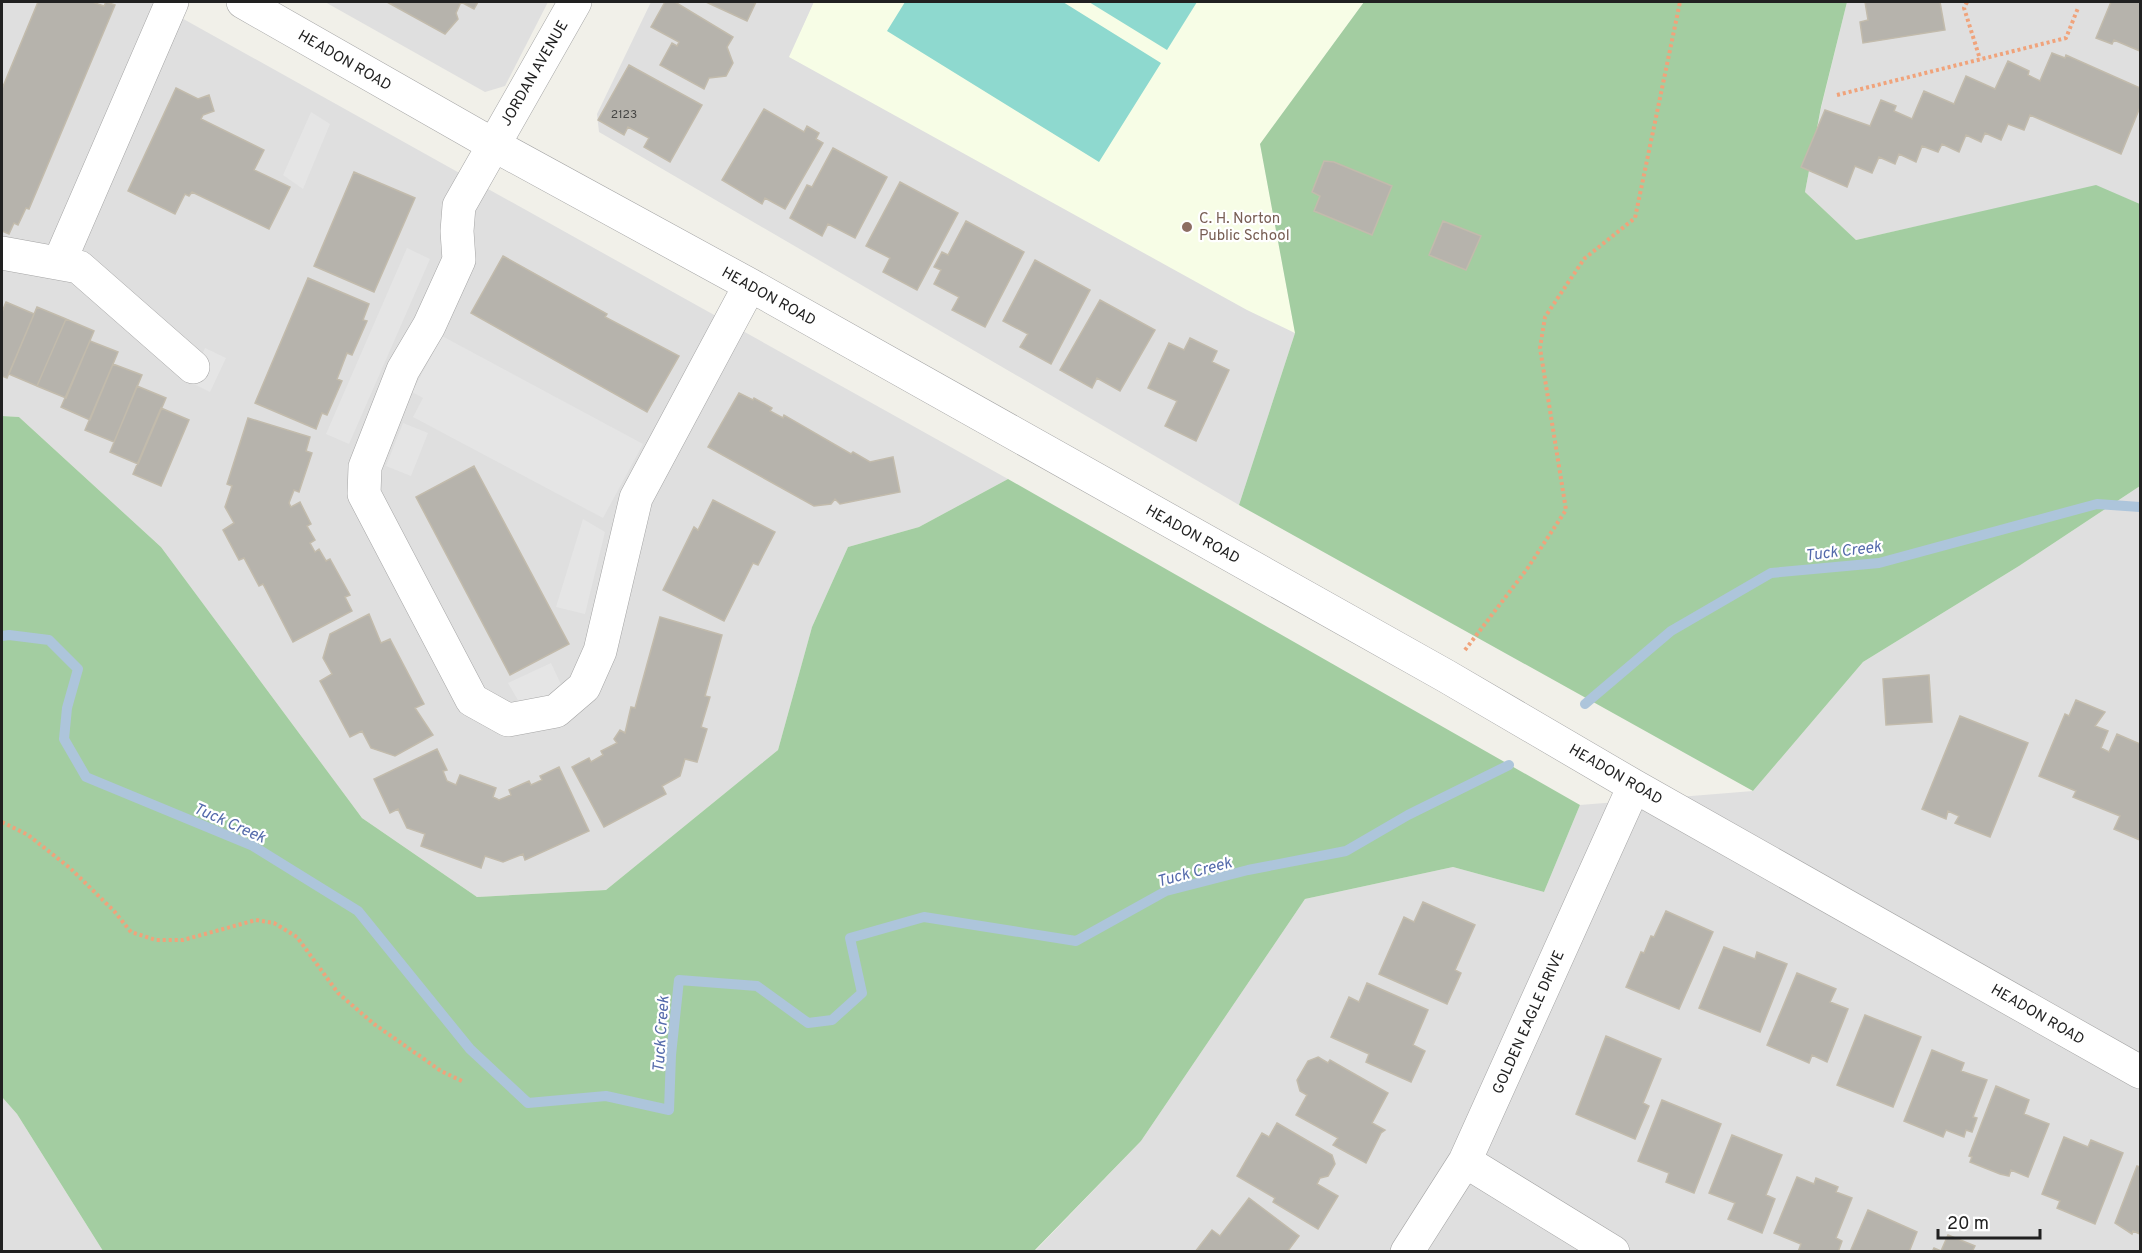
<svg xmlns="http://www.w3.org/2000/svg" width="2142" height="1253" viewBox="0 0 2142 1253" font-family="Overpass,sans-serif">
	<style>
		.residential { fill: #dfdfdf }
		.education { fill: #f7fde6 }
		.forest { fill: #a3cda1 }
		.pitch { fill: #8ed9cf }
		.parking { fill: #e5e5e5 }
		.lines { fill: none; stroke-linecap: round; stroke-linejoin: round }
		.stream { stroke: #adc5db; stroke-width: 10 }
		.building { fill: #b6b3ac; stroke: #c2bbac; stroke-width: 1.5 }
		.minor-casing { stroke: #a5a5a5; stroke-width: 34 }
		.path { stroke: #f0a37b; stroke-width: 4; stroke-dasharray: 3 3; stroke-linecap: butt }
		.minor { stroke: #fff; stroke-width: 33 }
		.education-dot { fill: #8d6e63; stroke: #fff; stroke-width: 2 }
		.labels { text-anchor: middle; stroke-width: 4.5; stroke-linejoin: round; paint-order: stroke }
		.number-label { font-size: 12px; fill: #464644 }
		.street-label { font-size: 15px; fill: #212121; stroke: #fff }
		.education-label { font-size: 15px; fill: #785e54; stroke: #fff; text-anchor: start }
		.water-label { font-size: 16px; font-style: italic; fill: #546aab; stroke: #fff }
	</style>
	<rect width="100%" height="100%" fill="#f1f0e9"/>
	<path class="residential" d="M2,2H153L1008,479L919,527L848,547L812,627L778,750L606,890L477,897L362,818L161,547L19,417L2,416Z
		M325,2H548L505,86L485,92Z
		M651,2H814L790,57L1295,333L1239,505L599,132L597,114Z
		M1847,2H2140V204L2096,186L1856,240L1805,192L1821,108Z
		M2140,486V1251L1034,1252L1141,1141L1305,899L1453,867L1544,892L1580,805L1753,791L1863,662L2019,566Z
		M2,1097L17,1114L103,1251H2Z"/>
	<path class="education" d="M814,2H1364L1260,144L1295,333L1247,310L789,57Z"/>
	<path class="forest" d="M1364,2H1847L1821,107L1805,192L1856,240L2096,185L2140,204V486L2019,566L1863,662L1753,791L1239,505L1295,333L1260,144Z
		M2,416L19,417L161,547L362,818L477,897L606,890L778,750L812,627L848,547L919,527L1008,479L1580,805L1544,892L1453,867L1305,899L1141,1141L1034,1251H103L17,1114L2,1097Z"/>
	<path class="pitch" d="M905,2H1063L1161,63L1099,162L887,31Z
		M1089,2H1197L1167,50Z"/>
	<path class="parking" d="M311,112L330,124L303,189L283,175Z
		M407,248L430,259L349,444L326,434Z
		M442,336L643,444L603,518L413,417L423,398L412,392Z
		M205,348L226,358L210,392L190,382Z
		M403,423L428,433L411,476L386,466Z
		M583,519L605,532L585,614L556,607Z
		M551,663L564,691L522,707L508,683Z"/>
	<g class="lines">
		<path class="stream" d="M2,636L9,635L49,640L78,669L67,708L64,739L86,777L253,846L358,911L470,1049L528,1103L606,1096L669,1110L671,1055L679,980L757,986L808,1023L832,1020L862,993L850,938L924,917L1076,941L1166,891L1248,870L1346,851L1408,815L1509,765
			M1585,704L1671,631L1771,573L1879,563L2097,504L2140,507"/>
	</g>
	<path class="building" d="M38,2H92L104,6L106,2L115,5L29,209L26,208L18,225L14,223L9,234L2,231V89Z
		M387,2H478L474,9L461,2L456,13L458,19L445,34Z
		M665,2H675L733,37L727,47L733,63L726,76L709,78L704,89L660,65L672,43L677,46L679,42L651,27Z
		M706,2H756L747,21Z
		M1865,2H1940L1945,30L1863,43L1860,22L1868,20Z
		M2111,2H2140V51L2114,40L2112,44L2096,38Z
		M2052,53L2065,58L2066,55L2140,88V107L2121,154L2030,115L2024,130L2008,124L2001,140L1985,133L1981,142L1966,135L1959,152L1942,144L1938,152L1922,146L1916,162L1899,154L1895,164L1879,157L1872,173L1855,166L1847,187L1801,167L1825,110L1870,126L1881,100L1896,106L1894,111L1912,119L1924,91L1954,104L1966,76L1995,89L2008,61L2029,71L2028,75L2040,81Z
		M629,65L702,105L670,162L644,147L649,138L628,127L624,135L598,120Z
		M176,88L198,99L209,95L214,111L203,115L201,119L264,150L254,170L290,187L269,229L192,192L189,196L185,194L175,214L128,191Z
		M764,109L804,132L807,126L819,133L816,139L823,143L785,209L765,198L762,204L722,180Z
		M833,148L887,177L855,238L828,224L822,236L790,218L807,185L812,187Z
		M1324,161L1334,162L1392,186L1372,235L1314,211L1320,196L1312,192Z
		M354,172L415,198L374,292L314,266Z
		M900,182L958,213L917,290L883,272L890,258L866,246Z
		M966,221L1024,252L985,327L952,310L959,297L934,284L941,270L934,267L942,252L948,255Z
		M1443,221L1481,236L1466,270L1429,255Z
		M503,256L607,314L605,317L679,356L647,412L471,313Z
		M1035,260L1090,290L1051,364L1020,347L1028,334L1003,321Z
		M308,278L369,304L363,320L367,321L352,355L347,353L337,379L342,381L327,415L322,413L316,429L255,403Z
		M1100,300L1155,330L1120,391L1097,378L1092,388L1060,370Z
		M6,302L34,314L7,378L2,376V312Z
		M37,307L66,319L37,386L9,374Z
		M66,319L94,331L66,398L37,386Z
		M1190,338L1217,351L1212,362L1229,370L1196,441L1165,426L1177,401L1148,388L1169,343L1184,350Z
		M90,341L118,352L90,420L61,407Z
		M113,364L142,375L114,442L85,430Z
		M137,386L166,398L138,464L110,452Z
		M739,393L753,400L754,398L772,408L770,411L783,418L784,415L851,454L853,452L870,462L893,457L900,492L840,504L835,499L831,504L814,506L708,447Z
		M161,408L189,420L161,486L133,474Z
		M248,418L310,437L306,451L312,453L299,492L294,490L289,503L291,507L300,502L311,524L307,526L315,540L310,543L315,552L319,549L326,561L330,559L350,595L345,597L352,611L293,642L263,584L259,586L244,558L239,560L223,530L234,523L225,507L232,486L227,484Z
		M474,466L569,644L510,675L416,497Z
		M713,500L775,532L758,565L753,563L724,621L663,590L694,527L698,530Z
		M369,614L381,643L390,639L424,704L415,708L433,735L395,756L371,748L362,731L350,737L320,681L332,674L323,658L330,634Z
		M660,617L722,635L705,696L710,697L701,727L707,729L697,762L685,759L680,776L662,786L666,794L604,827L572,767L589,758L591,762L603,755L601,751L617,743L614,739L620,730L625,733L631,707L635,708Z
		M1929,675L1932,722L1886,725L1883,679Z
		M2076,700L2105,712L2095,726L2108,731L2101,748L2109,752L2117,734L2140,744V840L2114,829L2120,816L2073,797L2076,791L2039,776L2065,714L2069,716Z
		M1960,716L2028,743L1990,837L1955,823L1959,816L1948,811L1946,819L1922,809Z
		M437,749L447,770L443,771L447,781L456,785L460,775L496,788L493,797L499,800L511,795L509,790L529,781L531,785L542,780L540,776L559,767L589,831L525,860L523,854L503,862L485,856L481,868L421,846L425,834L407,828L398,809L390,813L374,779Z
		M1423,902L1475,925L1455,970L1461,973L1447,1004L1379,974L1404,917L1414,922Z
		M1666,911L1713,932L1679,1009L1626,987L1641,952L1644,953L1651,936L1654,937Z
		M1724,947L1755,959L1757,952L1787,964L1760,1032L1699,1008Z
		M1797,973L1836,989L1830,1002L1848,1009L1827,1062L1812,1055L1809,1063L1767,1045Z
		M1367,983L1428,1010L1413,1045L1425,1051L1411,1082L1366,1062L1369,1054L1331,1037L1349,997L1359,1002Z
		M1865,1015L1921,1037L1893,1107L1837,1085Z
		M1606,1036L1661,1059L1643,1103L1649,1106L1635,1139L1576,1114Z
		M1932,1050L1964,1063L1961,1071L1987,1080L1973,1117L1977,1118L1972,1132L1966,1130L1964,1137L1946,1130L1943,1137L1904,1121Z
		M1318,1057L1328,1063L1330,1060L1388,1093L1372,1123L1385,1130L1381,1133L1366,1163L1333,1145L1338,1138L1296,1115L1307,1095L1300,1091L1297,1080L1308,1061Z
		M1996,1086L2029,1100L2024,1114L2049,1124L2028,1177L2011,1170L2009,1176L2000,1174L1970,1162L1972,1157L1969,1156Z
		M1662,1100L1721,1124L1694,1193L1666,1182L1669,1173L1638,1161Z
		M1277,1123L1332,1155L1335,1164L1328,1176L1320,1178L1317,1184L1338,1196L1318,1229L1273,1202L1275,1198L1237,1176L1262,1133L1269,1137Z
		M1732,1135L1782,1155L1766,1195L1775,1199L1762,1233L1728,1219L1735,1203L1709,1193Z
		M2064,1137L2088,1147L2091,1140L2123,1153L2095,1224L2057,1208L2060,1201L2042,1194Z
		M2137,1166L2140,1167V1234L2133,1231L2132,1234L2115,1223Z
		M1797,1177L1814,1184L1816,1178L1838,1187L1836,1192L1852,1198L1836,1238L1842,1241L1838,1252H1798L1801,1244L1774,1233Z
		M1249,1198L1299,1236L1287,1252H1195L1212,1230L1220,1236Z
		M1868,1210L1917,1232L1909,1252H1850Z
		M1948,1235L1975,1246L1972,1252H1932L1934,1248L1941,1251Z"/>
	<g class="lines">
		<defs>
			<path id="minor" d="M243,2L492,144L750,285L1446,676L1634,786L2140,1072
				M575,2L459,206L457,231L459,260L429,326L403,370L365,467L364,494L472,700L508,720L556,711L584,687L600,651L636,498L750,285
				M2,253L79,267L193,367
				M59,263L172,2
				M1465,1161L1613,1252
				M1407,1252L1465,1161L1634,786"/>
		</defs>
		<use href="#minor" class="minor-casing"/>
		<path class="path" d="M1967,2L1964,8L1980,59
			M1837,95L2066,38L2078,8
			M1465,650L1527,569L1566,510L1540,348L1545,317L1584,259L1635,218L1680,2
			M2,822L28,835L70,868L114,911L131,932L156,940H183L256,920L274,923L297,937L338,993L374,1024L441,1071L464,1082"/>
		<use href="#minor" class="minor"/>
	</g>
	<circle class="education-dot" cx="1187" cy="227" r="6"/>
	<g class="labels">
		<g class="number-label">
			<text x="624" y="118">2123</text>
		</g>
		<g class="street-label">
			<text transform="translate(345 60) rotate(30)" y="5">HEADON ROAD</text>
			<text transform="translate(534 73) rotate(-60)" y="5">JORDAN AVENUE</text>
			<text transform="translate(769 296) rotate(29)" y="5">HEADON ROAD</text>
			<text transform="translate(1193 534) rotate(29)" y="5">HEADON ROAD</text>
			<text transform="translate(1616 774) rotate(30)" y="5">HEADON ROAD</text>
			<text transform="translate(2038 1014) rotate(30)" y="5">HEADON ROAD</text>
			<text transform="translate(1528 1022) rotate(-66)" y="5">GOLDEN EAGLE DRIVE</text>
		</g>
		<g class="education-label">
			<text x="1199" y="223">C. H. Norton<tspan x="1199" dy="17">Public School</tspan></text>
		</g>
		<g class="water-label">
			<text transform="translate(1843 550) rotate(-7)" y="6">Tuck Creek</text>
			<text transform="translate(230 822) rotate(24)" y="6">Tuck Creek</text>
			<text transform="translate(1194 871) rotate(-15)" y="6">Tuck Creek</text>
			<text transform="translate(660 1034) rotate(-86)" y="6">Tuck Creek</text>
		</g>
	</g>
	<rect width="2142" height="1253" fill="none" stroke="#212121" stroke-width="6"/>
	<path d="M1938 1229v9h102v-9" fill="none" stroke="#212121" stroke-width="3"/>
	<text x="1947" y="1229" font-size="18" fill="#212121" stroke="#ffffff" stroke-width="4.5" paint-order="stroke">20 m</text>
</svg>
